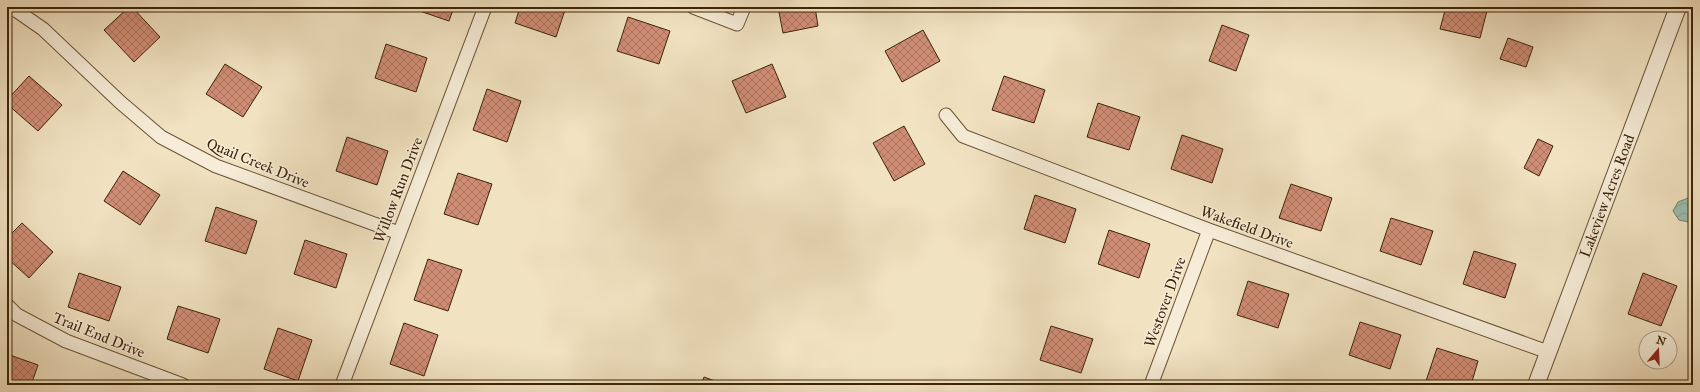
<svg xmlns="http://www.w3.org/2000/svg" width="1700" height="392" viewBox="0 0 1700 392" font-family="'IM FELL Great Primer',serif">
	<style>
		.water { fill: url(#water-waves); stroke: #75806d }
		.building { fill: url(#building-cross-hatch); stroke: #3d2409 }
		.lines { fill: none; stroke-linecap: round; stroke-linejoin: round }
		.minor-casing { stroke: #6a5437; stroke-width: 15 }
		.tertiary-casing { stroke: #6a5437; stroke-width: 18 }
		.minor { stroke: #f6ecd7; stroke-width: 13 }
		.tertiary { stroke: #f6ecd7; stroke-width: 16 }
		.labels { text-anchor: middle; stroke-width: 3; stroke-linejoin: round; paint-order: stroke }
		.street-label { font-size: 15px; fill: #3d2409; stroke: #f6ecd7 }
	</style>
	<defs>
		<pattern id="water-waves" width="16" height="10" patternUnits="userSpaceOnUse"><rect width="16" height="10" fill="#9bbeb0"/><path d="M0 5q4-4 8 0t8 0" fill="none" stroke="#86a396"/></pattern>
		<pattern id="building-cross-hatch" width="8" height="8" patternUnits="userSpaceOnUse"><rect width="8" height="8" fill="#d08d75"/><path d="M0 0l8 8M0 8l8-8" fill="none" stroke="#aa735e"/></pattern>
	</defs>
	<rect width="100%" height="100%" fill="#f1e2c1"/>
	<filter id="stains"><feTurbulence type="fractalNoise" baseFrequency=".005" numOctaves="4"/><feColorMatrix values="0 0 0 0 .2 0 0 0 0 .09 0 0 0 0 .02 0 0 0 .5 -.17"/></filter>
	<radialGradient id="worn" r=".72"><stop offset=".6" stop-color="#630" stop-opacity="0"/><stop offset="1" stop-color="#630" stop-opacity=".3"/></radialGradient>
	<path class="water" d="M1688,198L1693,201V223L1679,220L1673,211L1678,202Z"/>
	<path class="building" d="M129,7H132L160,37L134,62L104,30Z
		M408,7H454L449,21Z
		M520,7H566L556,37L515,23Z
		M778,7H815L818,26L783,33Z
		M1446,7H1488L1480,38L1440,29Z
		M628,17L670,31L659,64L617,51Z
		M1222,25L1249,35L1236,71L1209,61Z
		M923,30L940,61L902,82L885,51Z
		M1508,38L1533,47L1526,67L1500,59Z
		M386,44L427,58L416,92L375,78Z
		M225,64L262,87L243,117L206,94Z
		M772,64L786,97L746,113L732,81Z
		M29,76L62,105L38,131L7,104V100Z
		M1004,76L1045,90L1034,123L992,110Z
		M487,89L521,101L507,142L473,130Z
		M1098,103L1140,117L1129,150L1087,137Z
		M904,126L925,164L894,181L873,143Z
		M1182,135L1223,149L1212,183L1171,169Z
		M347,137L388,151L377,185L336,171Z
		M1538,139L1553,146L1539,176L1524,168Z
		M123,171L160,195L140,225L104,201Z
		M458,173L492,184L478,225L444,214Z
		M1291,184L1332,198L1321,231L1279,218Z
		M1035,195L1076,209L1065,243L1024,229Z
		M216,207L257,221L246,254L205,241Z
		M1391,218L1433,231L1421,265L1380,251Z
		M22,223L53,252L29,278L7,258V238Z
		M1109,230L1150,244L1139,278L1098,264Z
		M305,240L347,254L336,288L294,274Z
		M1474,251L1516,264L1505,298L1463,284Z
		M428,259L462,270L448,311L414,300Z
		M79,273L121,287L109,321L68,307Z
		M1643,273L1677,286L1661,326L1628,314Z
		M1248,281L1289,294L1278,328L1237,315Z
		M178,306L220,319L208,353L167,339Z
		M1360,322L1401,335L1390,369L1349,355Z
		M404,323L438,335L424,376L390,364Z
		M1051,326L1093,339L1081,373L1040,360Z
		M278,328L312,340L298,381L264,369Z
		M1437,348L1478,361L1471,385H1437L1426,381Z
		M7,354L38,365L31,385H7Z
		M704,377L726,385H701Z"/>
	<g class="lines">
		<defs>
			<path id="minor" d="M8,7L17,11L43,29L120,102L161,137L216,166L399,233
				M693,7L737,24L744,7
				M946,115L963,136L1209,230L1548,352
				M7,305L17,315L66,341L183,385
				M342,385L485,7
				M1151,385L1209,230"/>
			<g id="tertiary">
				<path id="s1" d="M1536,385L1678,7"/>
			</g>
		</defs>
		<use href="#minor" class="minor-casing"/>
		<use href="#tertiary" class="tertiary-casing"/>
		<use href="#minor" class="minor"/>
		<use href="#tertiary" class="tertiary"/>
	</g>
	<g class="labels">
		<g class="street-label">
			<text transform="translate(258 163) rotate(22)" y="5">Quail Creek Drive</text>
			<text transform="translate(398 190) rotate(-69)" y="5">Willow Run Drive</text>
			<text dy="5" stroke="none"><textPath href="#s1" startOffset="202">Lakeview Acres Road</textPath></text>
			<text transform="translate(1247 227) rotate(20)" y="5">Wakefield Drive</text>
			<text transform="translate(1165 302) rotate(-70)" y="5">Westover Drive</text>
			<text transform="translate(99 335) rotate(22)" y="5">Trail End Drive</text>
		</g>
	</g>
	<rect width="1700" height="392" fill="none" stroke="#f1e2c1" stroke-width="24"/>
	<rect x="8" y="8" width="1684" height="376" fill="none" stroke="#3d2409" stroke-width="2"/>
	<rect x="12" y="12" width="1676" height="368" fill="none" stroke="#3d2409"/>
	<g transform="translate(1658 350) rotate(19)"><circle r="19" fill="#f6ecd7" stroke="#ac9c85"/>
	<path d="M0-3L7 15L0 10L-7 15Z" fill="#8f2418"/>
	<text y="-6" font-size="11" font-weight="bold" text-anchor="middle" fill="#3d2409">N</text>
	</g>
	<rect width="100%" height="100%" filter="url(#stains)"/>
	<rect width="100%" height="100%" fill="url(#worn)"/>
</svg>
